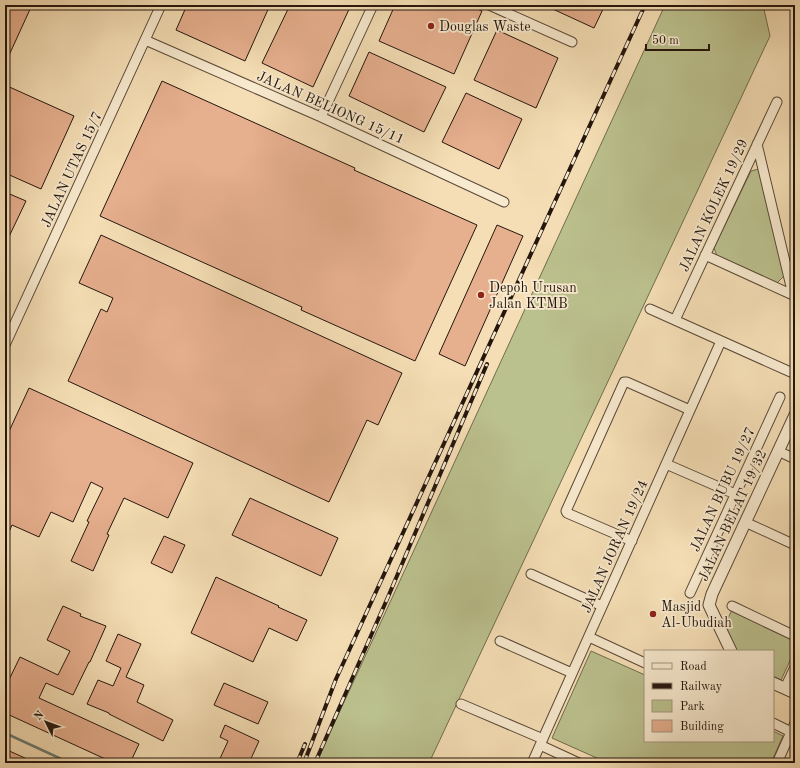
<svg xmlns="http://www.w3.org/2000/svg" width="800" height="768" viewBox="0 0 800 768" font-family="'Old Standard TT',serif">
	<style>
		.green { fill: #bbc18e; stroke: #706c4e }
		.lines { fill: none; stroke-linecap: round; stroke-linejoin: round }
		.stream { stroke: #6c7a6f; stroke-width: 2.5 }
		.building { fill: #e6af8e; stroke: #25160d }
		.minor-casing { stroke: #594837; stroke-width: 11 }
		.tertiary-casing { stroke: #594837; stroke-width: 13 }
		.minor { stroke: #f8eacf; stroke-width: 9 }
		.tertiary { stroke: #f8eacf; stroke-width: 11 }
		.rail-casing { stroke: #25160d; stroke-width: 4 }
		.rail { stroke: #f8eacf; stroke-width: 2.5; stroke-dasharray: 8; stroke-linecap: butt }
		.poi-dot { fill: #8f2418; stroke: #f8eacf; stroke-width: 1.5 }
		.labels { text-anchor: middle; stroke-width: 3.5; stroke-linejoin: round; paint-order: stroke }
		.poi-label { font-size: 14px; fill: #25160d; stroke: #f8eacf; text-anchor: start }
		.street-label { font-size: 14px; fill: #25160d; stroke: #f8eacf }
	</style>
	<rect width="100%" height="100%" fill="#f5deb5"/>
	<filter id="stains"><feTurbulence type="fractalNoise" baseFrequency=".005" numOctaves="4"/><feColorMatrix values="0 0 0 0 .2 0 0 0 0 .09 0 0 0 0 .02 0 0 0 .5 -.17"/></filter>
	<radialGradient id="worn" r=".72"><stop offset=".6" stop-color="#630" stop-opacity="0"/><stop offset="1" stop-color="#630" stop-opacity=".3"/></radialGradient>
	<path class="green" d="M665,5H763L770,36L429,763H316Z
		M759,169L785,275L777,283L717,256L714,248L751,171Z
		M733,608L795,638V650L781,680L773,676V651H735L723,628Z
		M591,651L645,675V741H773V731L783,736L771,763H608L552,738Z"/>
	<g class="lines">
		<path class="stream" d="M794,5L795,8
			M5,733L70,763"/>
	</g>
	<path class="building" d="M5,5H32L5,64Z
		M187,5H270L245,61L176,30Z
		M290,5H351L313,87L262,63Z
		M395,5H469L482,11L454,74L379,41Z
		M544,5H605L594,28Z
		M497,30L558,58L536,108L474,80Z
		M369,52L446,87L424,132L349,96Z
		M162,81L355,168L354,170L477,225L415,361L301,310L302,307L100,216Z
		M5,85L74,116L41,189L5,173Z
		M466,93L522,119L499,169L442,142Z
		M5,192L26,201L5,245Z
		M497,225L523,236L465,366L439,354Z
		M101,235L402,373L378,425L367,420L329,502L68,381L101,309L107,312L113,298L79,283Z
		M29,388L193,463L168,518L124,498L107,534L109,535L93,571L71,561L89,522L87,521L103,488L91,482L73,522L51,512L39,537L12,525L5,541V440Z
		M250,498L338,538L321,576L232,535Z
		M164,536L185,545L172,573L151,563Z
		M216,577L279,606L278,607L307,620L297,641L269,628L253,662L191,633Z
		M63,606L81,614L80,616L106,626L90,662H89L73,695L46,683L39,698L139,744L130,763H114L5,713V688L20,657L58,675L70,651L47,640Z
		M118,634L141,644L126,677L144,685L137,702L173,720L163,741L109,714V713L87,704L98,680L113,686L121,668L106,661Z
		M224,683L268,702L258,724L214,705Z
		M225,725L259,741L249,763H218L228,741L220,737Z
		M5,749L36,763H5Z"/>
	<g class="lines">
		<defs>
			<path id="minor" d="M489,5L572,42
				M145,40L321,117L504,202
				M321,117L373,5
				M757,144L793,295
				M705,255L795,296
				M650,309L795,374
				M675,320L777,102
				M5,345L161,5
				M778,451L795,459
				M666,464L735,494
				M745,522L795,545
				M632,541L567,513L566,511L624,382H627L690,410
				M531,574L602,606
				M690,593L780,397
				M732,606L795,636
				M589,637L645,663
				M500,641L572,673
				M785,688L795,667
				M461,704L543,739
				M773,723L791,732
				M540,745L579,763
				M532,763L721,341
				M777,763L795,723"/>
			<path id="tertiary" d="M731,651L709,605L712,594L795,415
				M773,683L795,693"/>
		</defs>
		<use href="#minor" class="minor-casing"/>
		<use href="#tertiary" class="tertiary-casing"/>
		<use href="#minor" class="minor"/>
		<use href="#tertiary" class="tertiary"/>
		<defs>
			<path id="rail" d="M297,763L305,744
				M304,763L336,679L645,5
				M315,763L388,597L487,364"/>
		</defs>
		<use href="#rail" class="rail-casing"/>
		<use href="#rail" class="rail"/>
	</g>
	<g class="poi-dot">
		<circle cx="431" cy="26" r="4"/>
		<circle cx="481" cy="295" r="4"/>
		<circle cx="653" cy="614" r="4"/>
	</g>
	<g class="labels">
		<g class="poi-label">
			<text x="439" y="31">Douglas Waste</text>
			<text x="489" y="292">Depoh Urusan<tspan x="489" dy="16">Jalan KTMB</tspan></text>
			<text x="661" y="611">Masjid<tspan x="661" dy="16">Al-Ubudiah</tspan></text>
		</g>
		<g class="street-label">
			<text transform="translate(331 107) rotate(24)" y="5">JALAN BELIONG 15/11</text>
			<text transform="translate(71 169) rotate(-65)" y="5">JALAN UTAS 15/7</text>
			<text transform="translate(713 205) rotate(-65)" y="5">JALAN KOLEK 19/29</text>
			<text transform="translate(722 489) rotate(-65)" y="5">JALAN BUBU 19/27</text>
			<text transform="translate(732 515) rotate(-65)" y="5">JALAN BELAT 19/32</text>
			<text transform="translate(614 546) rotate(-66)" y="5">JALAN JORAN 19/24</text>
		</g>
	</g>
	<rect width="800" height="768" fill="none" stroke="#f5deb5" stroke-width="20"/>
	<rect x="6" y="6" width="788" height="756" fill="none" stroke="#25160d" stroke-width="2"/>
	<rect x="10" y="10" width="780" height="748" fill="none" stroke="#25160d"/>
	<rect x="644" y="650" width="130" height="92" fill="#f8eacf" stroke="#a49581"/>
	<rect x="652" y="663" width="20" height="6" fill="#f8eacf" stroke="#a49581"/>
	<text x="680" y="670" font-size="12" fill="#25160d">Road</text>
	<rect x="652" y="683" width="20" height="6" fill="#25160d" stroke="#a49581"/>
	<text x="680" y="690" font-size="12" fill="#25160d">Railway</text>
	<rect x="652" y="700" width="20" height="12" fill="#bbc18e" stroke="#a49581"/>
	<text x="680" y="710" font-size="12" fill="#25160d">Park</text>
	<rect x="652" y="720" width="20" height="12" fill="#e6af8e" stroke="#a49581"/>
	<text x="680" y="730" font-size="12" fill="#25160d">Building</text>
	<g transform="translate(46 722) rotate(312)" stroke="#f8eacf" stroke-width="3" paint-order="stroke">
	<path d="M0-3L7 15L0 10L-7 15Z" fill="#25160d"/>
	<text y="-6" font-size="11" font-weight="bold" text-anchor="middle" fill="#25160d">N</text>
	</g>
	<path d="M646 44v6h63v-6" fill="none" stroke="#25160d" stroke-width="2"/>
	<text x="652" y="44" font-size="12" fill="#25160d" stroke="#f8eacf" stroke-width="3" paint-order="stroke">50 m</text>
	<rect width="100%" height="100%" filter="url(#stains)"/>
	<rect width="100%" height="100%" fill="url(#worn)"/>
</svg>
